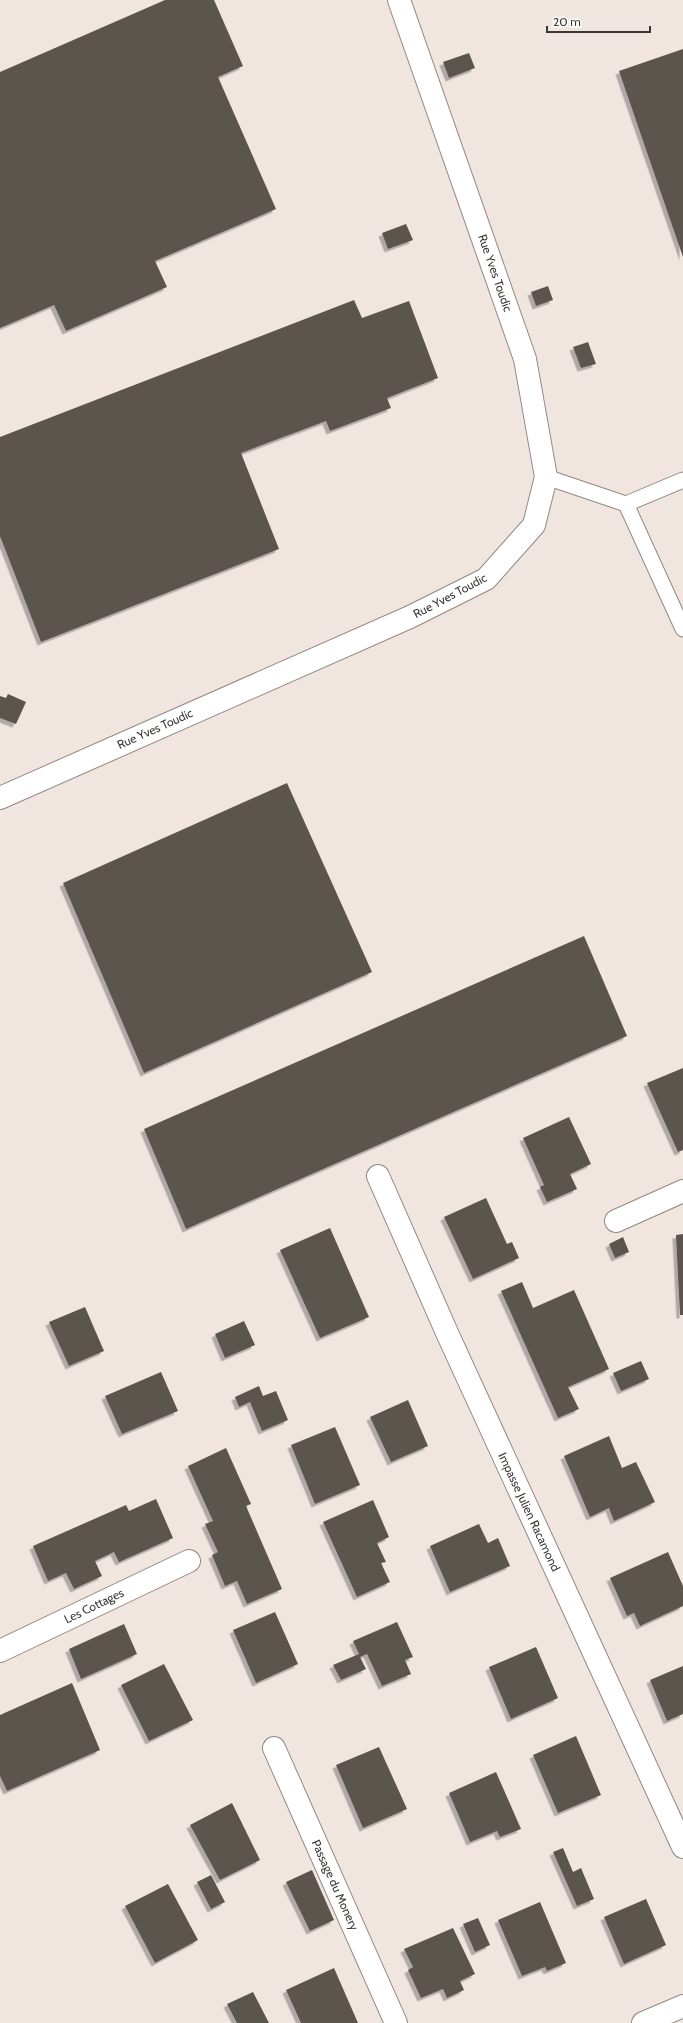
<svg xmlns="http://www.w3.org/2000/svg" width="683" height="2023" viewBox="0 0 683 2023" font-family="Cabin,sans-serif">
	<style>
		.building { fill: #5c544e; filter: url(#shadow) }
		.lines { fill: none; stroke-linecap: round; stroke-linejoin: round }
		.service-casing { stroke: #928882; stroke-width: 17 }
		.minor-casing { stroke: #928882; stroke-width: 24 }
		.service { stroke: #fff; stroke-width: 15 }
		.minor { stroke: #fff; stroke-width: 22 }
		.labels { text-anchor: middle; stroke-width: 4; stroke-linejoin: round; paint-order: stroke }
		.street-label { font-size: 12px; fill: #3c3735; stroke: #fff }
	</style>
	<defs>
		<filter id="shadow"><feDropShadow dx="-3.5" dy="3.5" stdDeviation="0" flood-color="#0004"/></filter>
	</defs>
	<rect width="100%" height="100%" fill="#f0e5df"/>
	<path class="building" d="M165,0H214L243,66L218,77L276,209L155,261L167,287L66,331L54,305L0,328V72Z
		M683,49V257L619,71Z
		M469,53L475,68L449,78L443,62Z
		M406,224L413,240L388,249L382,233Z
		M548,286L553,300L536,306L531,292Z
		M354,300L362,318L409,301L438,378L387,398L391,408L330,431L326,421L241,453L279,549L41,642L0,536V437Z
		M588,342L596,364L581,368L573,347Z
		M8,694L26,702L16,724L0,718V696L6,698Z
		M287,783L372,972L144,1073L63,883Z
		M584,936L627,1036L186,1229L144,1129Z
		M683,1068V1150L678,1152L647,1083Z
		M569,1117L591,1164L570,1174L577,1189L547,1202L540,1187L544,1185L523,1138Z
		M486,1198L507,1244L512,1242L519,1258L473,1279L444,1217Z
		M330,1228L369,1317L320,1338L280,1250Z
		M683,1234V1315H680L676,1235Z
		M623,1237L629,1252L615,1258L609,1244Z
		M522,1282L533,1308L574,1290L609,1369L568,1387L579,1409L558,1418L501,1291Z
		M85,1307L104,1351L69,1366L49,1322Z
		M244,1321L255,1345L225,1358L215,1334Z
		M641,1361L649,1379L621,1391L613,1373Z
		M161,1372L178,1411L122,1434L105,1396Z
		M259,1386L263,1396L276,1391L288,1420L262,1431L250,1402L239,1407L235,1397Z
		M408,1400L428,1446L391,1462L370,1417Z
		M335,1427L360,1485L315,1504L291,1445Z
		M609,1436L622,1468L636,1462L655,1502L614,1521L609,1508L590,1517L564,1456Z
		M226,1448L251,1504L246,1506L282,1589L247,1604L237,1581L225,1586L212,1555L218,1552L205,1524L213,1521L188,1466Z
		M156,1499L173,1538L119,1562L114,1552L95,1561L102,1576L74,1589L66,1573L48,1581L33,1546L126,1505L129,1511Z
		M373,1500L389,1537L377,1543L386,1562L381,1563L390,1582L357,1597L323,1522Z
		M479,1524L488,1543L498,1538L510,1566L450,1592L430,1546Z
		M668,1552L683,1586V1606L640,1626L634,1613L627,1616L610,1578Z
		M275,1612L298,1664L256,1683L233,1630Z
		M397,1622L413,1657L405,1660L411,1674L382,1686L367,1654L360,1657L366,1669L341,1680L333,1665L359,1654L353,1641Z
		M124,1624L137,1654L81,1679L69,1649Z
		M536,1647L558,1698L511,1719L489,1667Z
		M164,1664L193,1720L149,1741L121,1685Z
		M683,1666V1714L667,1721L650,1680Z
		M72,1683L100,1750L7,1791L0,1776V1715Z
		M576,1736L601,1795L558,1813L533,1755Z
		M379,1747L407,1809L363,1828L336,1765Z
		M496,1772L521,1829L500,1837L497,1831L470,1842L449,1793Z
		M232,1803L260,1860L220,1880L190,1825Z
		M563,1848L573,1872L581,1868L594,1899L577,1906L553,1852Z
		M312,1870L334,1920L310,1931L286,1882Z
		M211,1875L225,1902L211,1909L197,1882Z
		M168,1884L198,1940L155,1963L125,1906Z
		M646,1899L666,1945L624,1964L604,1917Z
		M540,1902L566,1963L547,1971L545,1967L522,1976L498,1920Z
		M478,1918L490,1945L475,1952L463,1924Z
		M453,1928L475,1974L460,1981L464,1990L447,1998L443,1989L421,1998L408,1970L413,1967L404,1949Z
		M334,1968L358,2023H301L286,1990Z
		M253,1992L269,2023H237L227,2004Z"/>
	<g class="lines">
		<defs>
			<path id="service" d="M546,477L626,504L683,629
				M626,504L683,480"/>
			<path id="minor" d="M0,798L410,617L486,579L534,525L546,477L525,359L399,0
				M378,1176L448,1335L683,1847
				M616,1221L683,1191
				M0,1651L189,1561
				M274,1748L396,2023
				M643,2023L683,2006"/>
		</defs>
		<use href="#service" class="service-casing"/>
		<use href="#minor" class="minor-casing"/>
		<use href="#service" class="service"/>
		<use href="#minor" class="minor"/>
	</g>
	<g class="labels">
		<g class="street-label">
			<text transform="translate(495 273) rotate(71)" y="4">Rue Yves Toudic</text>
			<text transform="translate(450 596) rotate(-28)" y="4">Rue Yves Toudic</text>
			<text transform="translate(155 729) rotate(-24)" y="4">Rue Yves Toudic</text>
			<text transform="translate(529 1512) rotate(65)" y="4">Impasse Julien Racamond</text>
			<text transform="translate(94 1606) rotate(-26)" y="4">Les Cottages</text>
			<text transform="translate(335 1885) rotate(66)" y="4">Passage du Monery</text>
		</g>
	</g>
	<path d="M547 26v6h103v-6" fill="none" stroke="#3c3735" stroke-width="2"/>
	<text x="553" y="26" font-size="12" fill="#3c3735" stroke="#ffffff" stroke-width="3" paint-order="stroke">20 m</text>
</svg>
